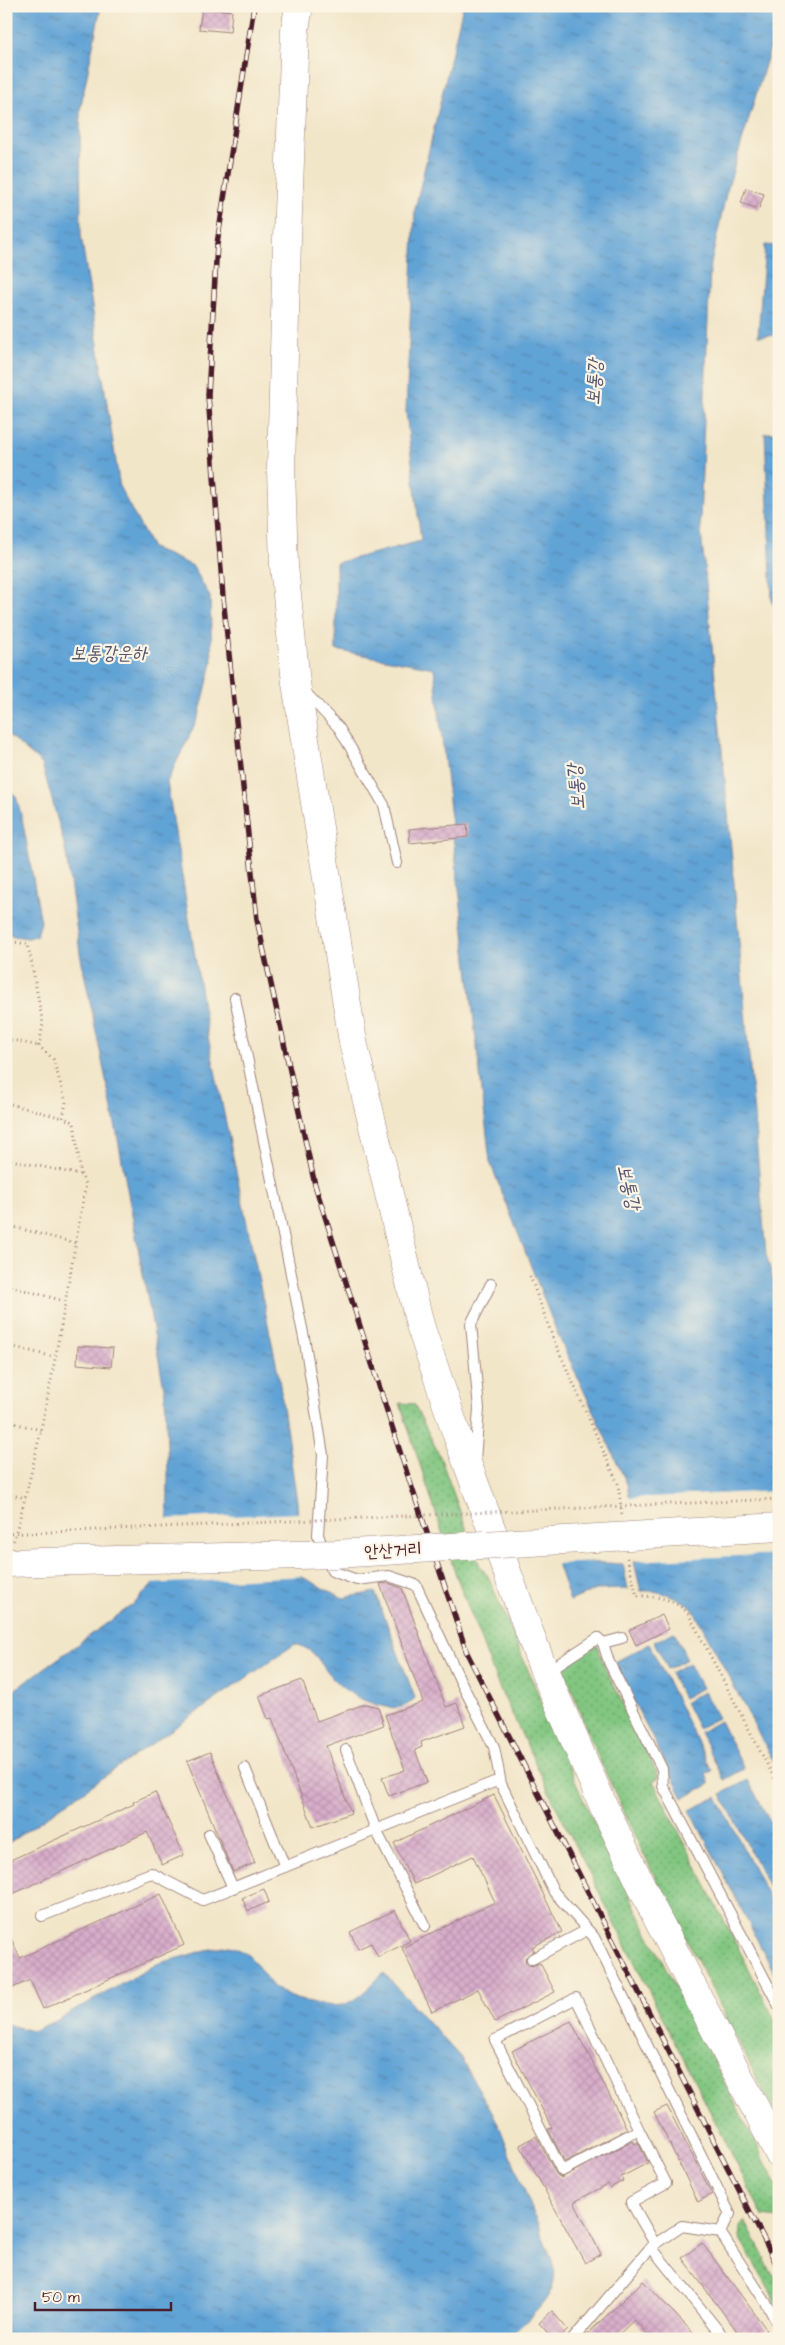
<svg xmlns="http://www.w3.org/2000/svg" width="785" height="2345" viewBox="0 0 785 2345" font-family="'Architects Daughter','Poor Story',sans-serif">
	<style>
		.grass { fill: url(#grass-dots); stroke: #667256 }
		.water { fill: url(#water-ripples); stroke: #566180 }
		.pier { fill: #f2e6c9 }
		.building { fill: url(#building-cross-hatch) }
		.lines { fill: none; stroke-linecap: round; stroke-linejoin: round }
		.service-casing { stroke: #9e827a; stroke-width: 12 }
		.secondary-casing { stroke: #9e827a; stroke-width: 29 }
		.path { stroke: #9e827a; stroke-width: 3; stroke-dasharray: 1 4; stroke-linecap: butt }
		.service { stroke: #fff; stroke-width: 10 }
		.secondary { stroke: #fff; stroke-width: 28 }
		.rail-casing { stroke: #4a1f2b; stroke-width: 5.5 }
		.rail { stroke: #fcf5e5; stroke-width: 4; stroke-dasharray: 11; stroke-linecap: butt }
		.primary-bridge-casing { stroke: #9e827a; stroke-width: 29; stroke-linecap: butt }
		.path-bridge { stroke: #9e827a; stroke-width: 3; stroke-dasharray: 1 4; stroke-linecap: butt }
		.primary-bridge { stroke: #fff; stroke-width: 28 }
		.labels { text-anchor: middle; stroke-width: 4.5; stroke-linejoin: round; paint-order: stroke }
		.street-label { font-size: 18px; fill: #4a1f2b; stroke: #fcf5e5 }
		.water-label { font-size: 19px; font-style: italic; fill: #53546f; stroke: #fcf5e5 }
	</style>
	<defs>
		<pattern id="grass-dots" width="8" height="8" patternUnits="userSpaceOnUse" patternTransform="scale(1.25)"><rect width="8" height="8" fill="#81c681"/><path d="M2 2h.1M6 6h.1" fill="none" stroke="#6ca06a" stroke-width="1.8" stroke-linecap="round"/></pattern>
		<pattern id="water-ripples" width="26" height="14" patternUnits="userSpaceOnUse" patternTransform="scale(1.25)"><rect width="26" height="14" fill="#61a3d5"/><path d="M2 4q2-2 4 0t4 0M15 11q2-2 4 0t4 0" fill="none" stroke="#5284ad"/></pattern>
		<pattern id="building-cross-hatch" width="8" height="8" patternUnits="userSpaceOnUse" patternTransform="scale(1.25)"><rect width="8" height="8" fill="#d7adcb"/><path d="M0 0l8 8M0 8l8-8" fill="none" stroke="#ba94ae"/></pattern>
	</defs>
	<rect width="100%" height="100%" fill="#fcf5e5"/>
	<filter id="ink" filterUnits="userSpaceOnUse"><feTurbulence type="fractalNoise" baseFrequency=".02" numOctaves="2"/><feDisplacementMap in="SourceGraphic" scale="10" xChannelSelector="R" yChannelSelector="G"/><feConvolveMatrix kernelMatrix="1 2 1 2 8 2 1 2 1" color-interpolation-filters="sRGB"/></filter>
	<filter id="wash" filterUnits="userSpaceOnUse"><feTurbulence type="fractalNoise" baseFrequency=".0096" numOctaves="4" result="noise"/><feDisplacementMap in="SourceGraphic" scale="20" xChannelSelector="R" yChannelSelector="G"/><feGaussianBlur stdDeviation="1.12" result="paint"/><feColorMatrix in="noise" values="0 0 0 0 0 0 0 0 0 0 0 0 0 0 0 0 0 1.4 0 .05"/><feComposite in="paint" operator="in"/></filter>
	<g filter="url(#wash)">
		<rect width="100%" height="100%" fill="#f2e6c9"/>
		<path class="grass" d="M400,1403L414,1404L439,1454L480,1566L488,1576L582,1797L641,1919L779,2189V2218L763,2216L565,1825L498,1685L456,1575Z
			M593,1645L598,1646L605,1667L659,1777L653,1781L779,2028V2122L643,1853L590,1739L563,1666Z
			M745,2221L779,2286V2307L739,2237L740,2227Z"/>
		<path class="water" d="M6,6H101L80,110L81,235L120,488L152,548L193,566L210,597L212,663L199,716L167,782L208,1037L278,1372L297,1502L302,1577L343,1598L375,1592L415,1698C407,1707 399,1709 387,1707C364,1703 343,1692 328,1673C316,1657 315,1650 295,1644L6,1845V1696L135,1603L167,1568L168,1473L165,1393L117,1134L80,953L65,847L42,764L6,733Z
			M463,6H779V19L726,194L710,268L700,521L727,802L766,1254L779,1301V1772L692,1607C674,1595 661,1590 641,1591L634,1562L642,1559L627,1484L558,1335L490,1162L434,668L336,650V563L421,541L406,412L415,209Z
			M779,244V335L758,336L765,245L778,246Z
			M765,433H779V602L772,603Z
			M6,788L16,796L22,818L41,922L37,935L28,938L6,935Z
			M556,1560L623,1564L628,1589L595,1590L570,1601Z
			M674,1632L687,1659L668,1669L654,1642Z
			M649,1644L712,1771L706,1774L710,1784L683,1798L615,1665V1662Z
			M689,1663L702,1688L683,1698L670,1673Z
			M704,1692L718,1718L698,1728L685,1702Z
			M720,1721L744,1769L724,1780L700,1732Z
			M748,1780L779,1839V1906L721,1794Z
			M717,1797L779,1917V1982L690,1810Z
			M230,1946C255,1954 256,1967 272,1985C284,1999 331,2011 348,2003C362,1996 373,1983 384,1973L461,2058L498,2123L552,2260C553,2266 556,2273 554,2280C550,2304 524,2322 507,2339H6V2024L32,2031L56,2021L157,1964L206,1950Z"/>
		<path class="pier" d="M779,1491V1554L632,1561L640,1558L628,1498Z
			M300,1513L304,1575L306,1576L149,1584L165,1567V1519Z
			M556,1557L621,1561L555,1564L553,1559Z"/>
		<g id="blocks">
			<path class="building" d="M202,8L232,11L230,32L199,29Z
				M746,188L764,194L759,209L741,203Z
				M467,824L468,837L410,843L409,829Z
				M78,1346L113,1348L111,1367L77,1364Z
				M388,1583L402,1588L446,1707L457,1703L465,1726L421,1742L422,1747L415,1750L427,1782L389,1796L382,1778L405,1770L385,1715L423,1702L380,1584Z
				M662,1615L669,1629L636,1645L629,1630Z
				M302,1680L317,1721L365,1704L378,1707L384,1725L326,1746L351,1813L313,1827L272,1718L268,1719L259,1696Z
				M210,1752L255,1863L233,1872L187,1761Z
				M155,1792L184,1855L162,1865L147,1832L6,1897V1862L134,1804L133,1802Z
				M494,1795L562,1932L532,1947L534,1950L525,1958L526,1963L531,1966L540,1963L555,1992L495,2022L478,1989L432,2012L402,1948L495,1902L473,1856L414,1884L394,1843Z
				M264,1889L269,1902L248,1911L242,1898Z
				M161,1894L184,1945L43,2009L30,1980L6,1991V1927L20,1958Z
				M395,1910L410,1941L378,1957L371,1943L358,1949L350,1932Z
				M571,2021L627,2129L565,2162L548,2129L552,2128L512,2051Z
				M667,2106L712,2194L698,2202L654,2112Z
				M536,2136L556,2174L561,2178L633,2141L635,2144L638,2142L648,2163L621,2177L623,2181L610,2188L608,2184L574,2202L601,2254L585,2263L520,2145Z
				M702,2243L767,2330L756,2339H743L682,2258Z
				M643,2281L699,2339H652L634,2320L614,2339H582Z
				M552,2311L568,2330L558,2339H553L539,2323Z"/>
		</g>
	</g>
	<g filter="url(#ink)">
		<use href="#blocks" fill-opacity="0" stroke="#9e827a" stroke-width="1"/>
		<g class="lines">
			<defs>
				<path id="service" d="M304,691L339,728L384,805L397,863
					M235,998L305,1343L323,1455L318,1535L332,1571L357,1580L389,1576L416,1585L460,1680L494,1747L501,1784
					M475,1460L479,1409L471,1324L491,1284
					M603,1643L609,1662L662,1769L663,1786L779,2006
					M544,1668L557,1665L598,1638L603,1643L622,1638
					M346,1750L376,1830L425,1926
					M245,1768L285,1867
					M209,1834L233,1888
					M42,1916L151,1873L203,1900L494,1782L501,1784L554,1892L594,1937L730,2214L720,2232L768,2306L779,2327
					M532,1959L587,1930
					M639,2130L576,1998L495,2040L562,2171L639,2130L666,2183L631,2202L655,2244
					M651,2247L725,2339
					M573,2339L651,2247L682,2226L720,2232"/>
				<path id="secondary" d="M299,6L295,30L287,239L281,469L284,566L296,683L353,1042L420,1325L458,1438L524,1618L543,1668L604,1807L654,1912L779,2154"/>
			</defs>
			<use href="#service" class="service-casing"/>
			<use href="#secondary" class="secondary-casing"/>
			<path class="path" d="M6,941L28,944L43,1024L39,1046L53,1059L66,1102L63,1118L74,1122L81,1175L86,1184C64,1304 47,1425 13,1542
				M6,1039L39,1046
				M6,1103L63,1118
				M6,1159L81,1175
				M6,1225L75,1243
				M530,1276L553,1338L618,1484L622,1515
				M6,1285L64,1301
				M6,1345L54,1357
				M6,1421L41,1430
				M6,1494L26,1498
				M627,1558L637,1596C657,1596 673,1598 688,1613L779,1787"/>
			<use href="#service" class="service"/>
			<use href="#secondary" class="secondary"/>
			<defs>
				<path id="rail" d="M254,6L217,244L208,395L223,597L257,920L315,1185L403,1461L467,1653L779,2269"/>
			</defs>
			<use href="#rail" class="rail-casing"/>
			<use href="#rail" class="rail"/>
			<defs>
				<path id="primary-bridge" d="M6,1563L335,1554L779,1527"/>
			</defs>
			<use href="#primary-bridge" class="primary-bridge-casing"/>
			<path class="path-bridge" d="M6,1534L779,1499"/>
			<use href="#primary-bridge" class="primary-bridge"/>
		</g>
	</g>
	<g class="labels">
		<g class="street-label">
			<text transform="translate(393 1550) rotate(-3)" y="6">안산거리</text>
		</g>
		<g class="water-label">
			<text transform="translate(593 382) rotate(-86)" y="7">보통강</text>
			<text x="109" y="659">보통강운하</text>
			<text transform="translate(575 787) rotate(-95)" y="7">보통강</text>
			<text transform="translate(630 1187) rotate(77)" y="7">보통강</text>
		</g>
	</g>
	<rect width="785" height="2345" fill="none" stroke="#fcf5e5" stroke-width="25"/>
	<path d="M35 2302v8h136v-8" fill="none" stroke="#4a1f2b" stroke-width="2.5"/>
	<text x="42" y="2302" font-size="15" fill="#4a1f2b" stroke="#fcf5e5" stroke-width="4" paint-order="stroke">50 m</text>
</svg>
